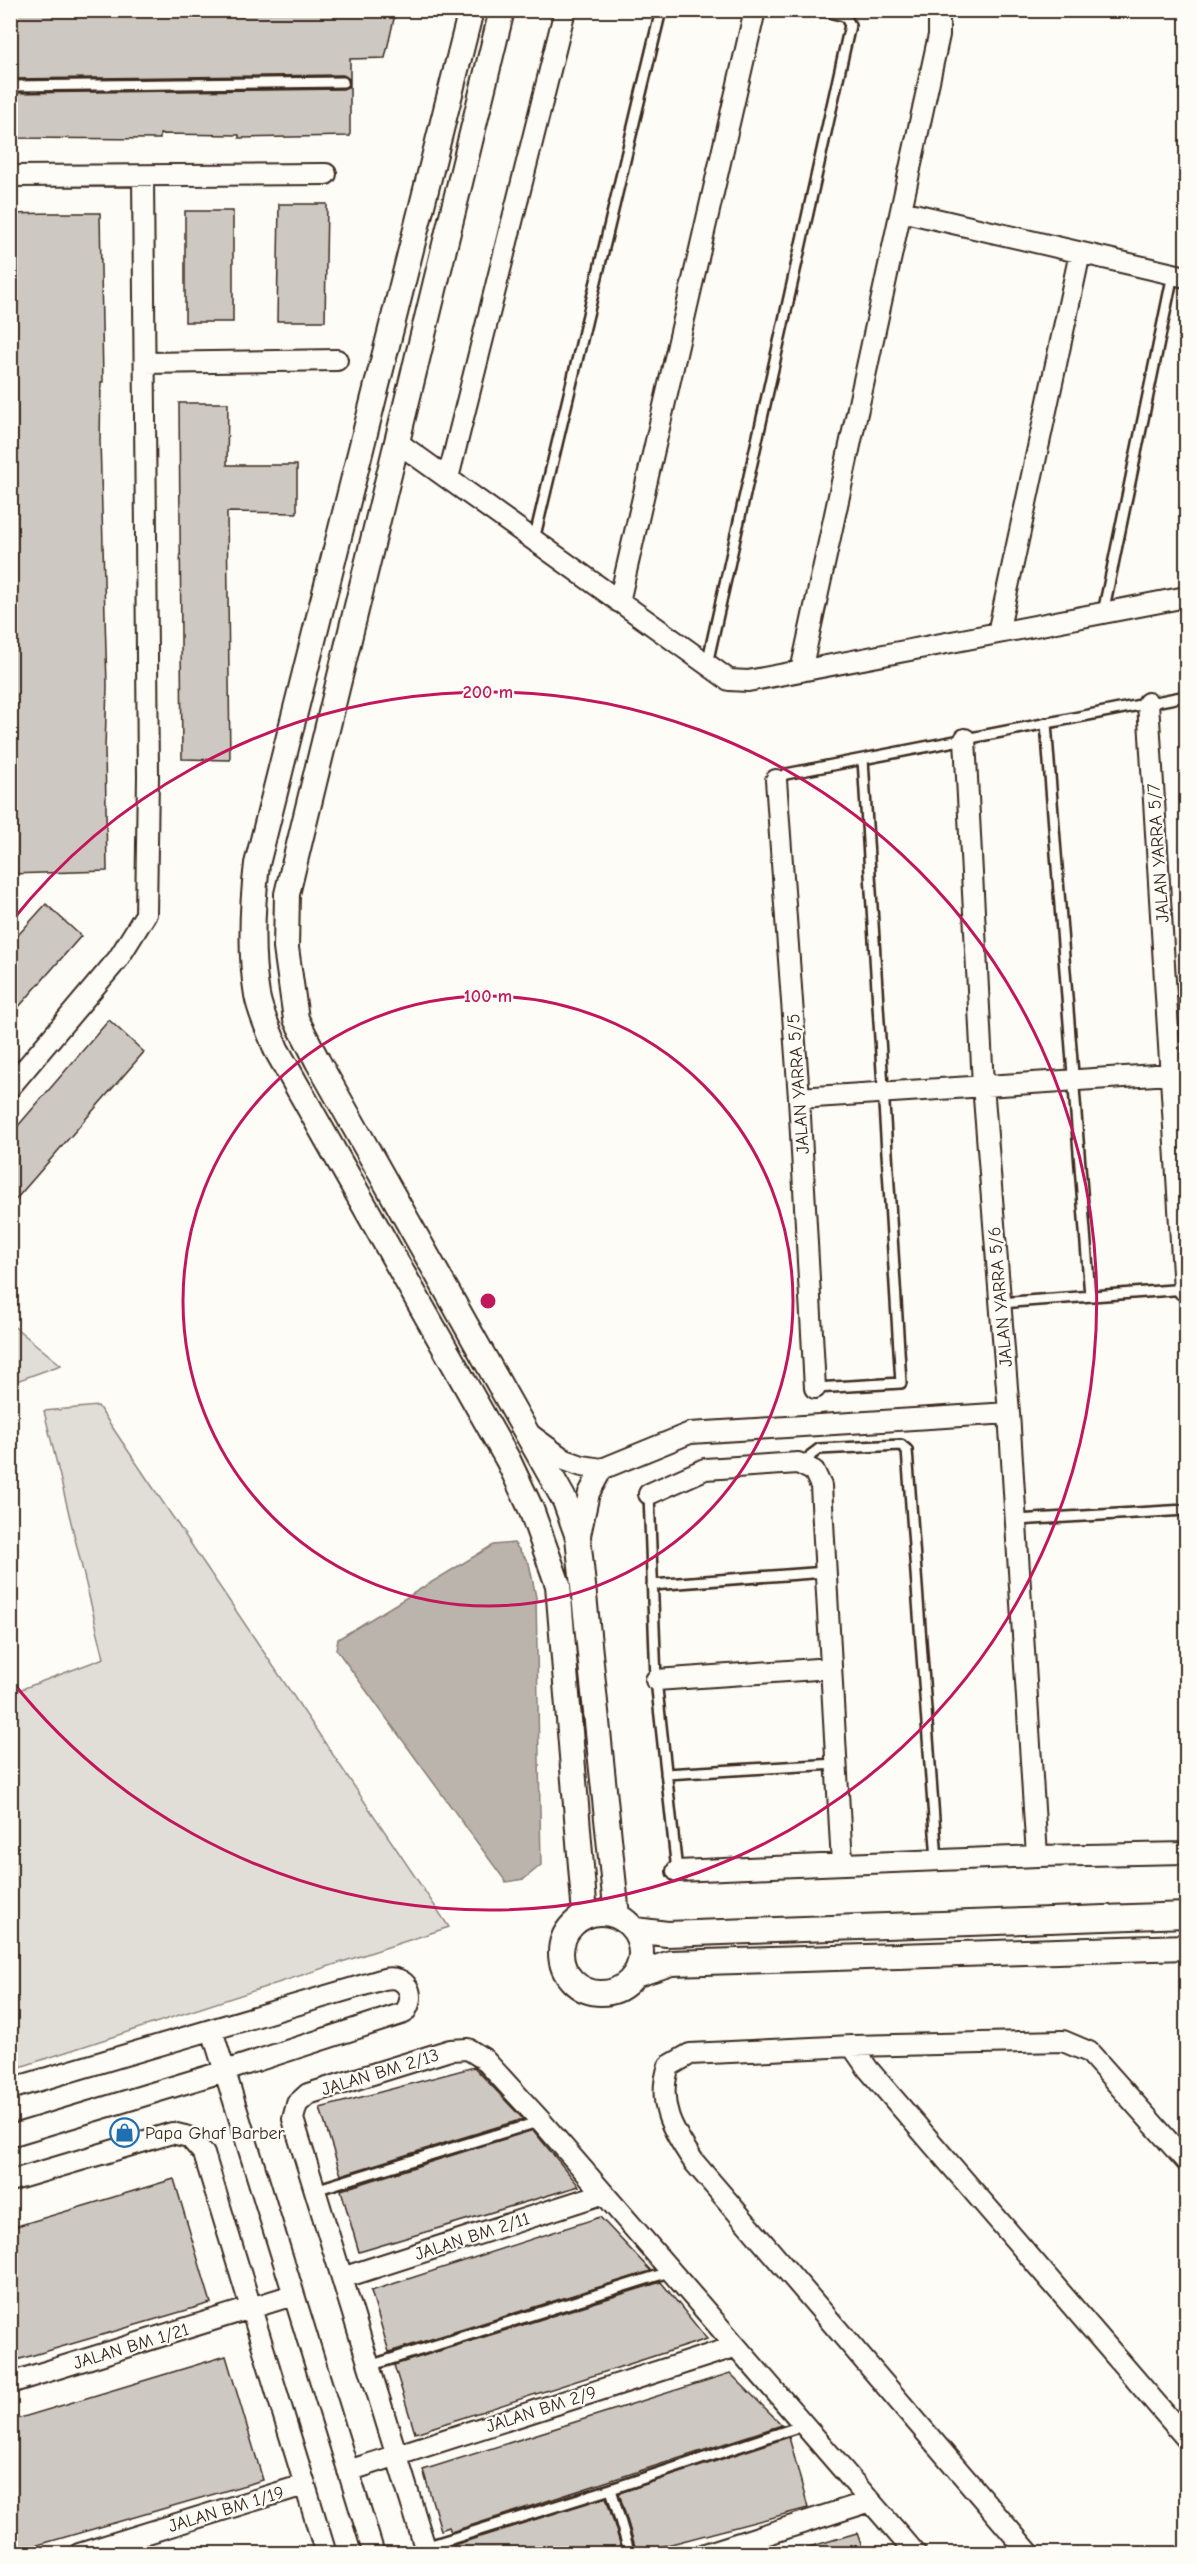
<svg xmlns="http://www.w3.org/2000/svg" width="1197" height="2564" viewBox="0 0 1197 2564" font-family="'Comic Neue',sans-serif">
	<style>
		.green { fill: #e1ded7; stroke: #8e847a; stroke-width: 1.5 }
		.water { fill: #bbb4ad; stroke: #887d74; stroke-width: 1.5 }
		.building { fill: #cdc8c2; stroke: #3b2a1e; stroke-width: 1.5 }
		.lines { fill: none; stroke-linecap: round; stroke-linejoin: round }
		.service-casing { stroke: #3b2a1e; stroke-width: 14 }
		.minor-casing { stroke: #3b2a1e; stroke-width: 24 }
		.tertiary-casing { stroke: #3b2a1e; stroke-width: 28 }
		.service { stroke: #fdfcf7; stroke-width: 9 }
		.minor { stroke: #fdfcf7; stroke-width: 20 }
		.tertiary { stroke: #fdfcf7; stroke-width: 24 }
		.ring { fill: none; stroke: #c2185b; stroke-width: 3 }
		.labels { text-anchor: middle; stroke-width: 4.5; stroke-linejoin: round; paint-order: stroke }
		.street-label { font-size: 18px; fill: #3b2a1e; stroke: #fdfcf7 }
		.poi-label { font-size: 18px; fill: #3b2a1e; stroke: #fdfcf7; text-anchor: start }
		.centre { fill: #c2185b; stroke: #fdfcf7; stroke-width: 3 }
		.ring-label { font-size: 18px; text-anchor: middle; font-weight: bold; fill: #c2185b; stroke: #fdfcf7; stroke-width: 4.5; stroke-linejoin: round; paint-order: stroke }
	</style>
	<rect width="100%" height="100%" fill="#fdfcf7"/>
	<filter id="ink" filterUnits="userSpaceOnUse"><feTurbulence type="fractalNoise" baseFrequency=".0167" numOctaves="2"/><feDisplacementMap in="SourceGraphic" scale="12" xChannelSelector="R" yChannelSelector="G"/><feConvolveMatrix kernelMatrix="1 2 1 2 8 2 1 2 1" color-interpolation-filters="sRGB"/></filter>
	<g filter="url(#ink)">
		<path class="green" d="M11,1324L61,1365L11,1383Z
			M98,1406L449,1927L11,2070V1693L104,1658L44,1411Z"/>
		<path class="water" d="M514,1543L529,1563L536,1597L541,1865L524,1879L506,1882L336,1649L338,1639L493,1545Z"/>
		<path class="building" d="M10,10H396L385,58L350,59V136L239,138V135L160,134V139L10,138V93L343,89L349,86V79L343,75L10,79Z
			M279,204H327L325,321H277Z
			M185,211H233V322H185Z
			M52,213H100L103,382H101L100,440L107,686L105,748L107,871L10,874V214Z
			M179,403H228L227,465H297V513L227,512L230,760L182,759Z
			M46,904L81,936L10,1017V944Z
			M109,1020L144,1052L10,1206V1135Z
			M474,2067L523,2119L341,2175L320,2108Z
			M533,2130L579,2186L359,2252L341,2190Z
			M174,2179L211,2303L10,2362V2228Z
			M600,2217L651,2271L389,2352L371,2291Z
			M661,2282L707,2339L415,2433L394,2365Z
			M226,2356L263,2480L10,2553V2421Z
			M730,2373L782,2425L451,2532L449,2527L441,2530L423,2470Z
			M789,2437L808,2508L637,2553L619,2493Z
			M606,2497L623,2553H457L454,2545Z
			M857,2533L864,2553H802V2549Z"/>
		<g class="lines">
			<defs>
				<path id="service" d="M10,86L343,82
					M534,540L661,10
					M1103,613L1173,274
					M707,664L850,25L845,16L820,10
					M1046,723L1090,1296
					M776,780L786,774L1186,696
					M1000,1303L1186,1289
					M815,1388L901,1383L863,759
					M805,1466L811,1455L819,1449L901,1445L907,1450L937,1860
					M649,1494L656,1680L677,1871
					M1016,1520L1186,1510
					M652,1585L826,1572
					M666,1774L836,1764
					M315,2190L541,2121
					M369,2366L669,2272
					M611,2489L630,2554
					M425,2547L611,2489L804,2425"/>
				<path id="minor" d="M10,176L326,174
					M901,211L1186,277
					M145,363L337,360
					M397,442L729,680L748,681L1186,597
					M448,478L565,10
					M619,602L755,10
					M998,633L1080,253
					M801,671L939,35V17L933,10
					M1148,703L1184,1290
					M965,739L983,1085L1009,1413L1037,1856
					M776,780L799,1098L815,1388
					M10,1087L118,959L146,914L148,776L143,176
					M799,1098L1186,1073
					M528,1433L565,1460L582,1466L602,1469L690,1433L1009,1413
					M649,1494L705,1469L798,1463L814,1471L821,1486L842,1864
					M579,1540L589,1493L602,1469
					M656,1680L831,1668
					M677,1871L1037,1856L1186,1853
					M212,2030L374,2554
					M852,2046L1063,2041L1089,2052L1186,2161
					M10,2089L384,1979C406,1974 418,1995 404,2013L225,2071L10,2136
					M10,2181L172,2133L189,2137L204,2154L326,2554
					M342,2278L602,2194
					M10,2383L293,2295
					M348,2471L734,2347
					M79,2554L304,2485
					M427,2554L293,2119L297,2104L308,2094L450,2050L468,2049L484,2059L541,2121L916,2554
					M705,2554L871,2501
					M1030,2554L694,2162C673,2131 656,2104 669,2066L690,2054L852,2046L868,2069L1186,2438"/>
				<path id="tertiary" d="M471,10L257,864C252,906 250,953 257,995C260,1013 270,1032 276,1049L508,1460L531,1509L558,1585L585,1915
					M502,10L287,894L286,948L296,1019L318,1062L565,1501L578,1537L617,1916
					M561 1953a40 40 0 1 1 80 0a40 40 0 1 1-80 0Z
					M635,1930L667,1934L1186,1915
					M635,1975L671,1963L1186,1947"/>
			</defs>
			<use href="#service" class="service-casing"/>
			<use href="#minor" class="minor-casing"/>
			<use href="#tertiary" class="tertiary-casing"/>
			<use href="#service" class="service"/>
			<use href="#minor" class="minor"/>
			<use href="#tertiary" class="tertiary"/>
		</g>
	</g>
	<g class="ring">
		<circle cx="488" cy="1301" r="305"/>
		<path d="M11 922A609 609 0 1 1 11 1680"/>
	</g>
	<defs>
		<symbol id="shop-ring" viewBox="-11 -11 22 22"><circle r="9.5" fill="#fdfcf7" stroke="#1f6fb2" stroke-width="1.5"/><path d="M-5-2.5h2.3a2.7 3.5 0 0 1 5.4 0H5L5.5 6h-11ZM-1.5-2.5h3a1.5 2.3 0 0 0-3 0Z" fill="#1f6fb2"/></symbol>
	</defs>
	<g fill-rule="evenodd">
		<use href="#shop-ring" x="108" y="2116" width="33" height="33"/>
	</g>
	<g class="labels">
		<g class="street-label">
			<text transform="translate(1158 853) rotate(-94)" y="6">JALAN YARRA 5/7</text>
			<text transform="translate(798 1084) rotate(-94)" y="6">JALAN YARRA 5/5</text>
			<text transform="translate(1000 1297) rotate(-95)" y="6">JALAN YARRA 5/6</text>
			<text transform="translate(380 2072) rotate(-17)" y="6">JALAN BM 2/13</text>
			<text transform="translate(472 2236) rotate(-18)" y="6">JALAN BM 2/11</text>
			<text transform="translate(131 2346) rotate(-17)" y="6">JALAN BM 1/21</text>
			<text transform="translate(541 2409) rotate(-18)" y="6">JALAN BM 2/9</text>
			<text transform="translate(226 2509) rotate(-17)" y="6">JALAN BM 1/19</text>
		</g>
		<g class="poi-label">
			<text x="145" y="2139">Papa Ghaf Barber</text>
		</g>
	</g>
	<circle cx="488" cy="1301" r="9" class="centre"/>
	<g class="ring-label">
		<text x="488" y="698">200 m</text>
		<text x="488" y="1002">100 m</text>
	</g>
	<rect width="1197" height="2564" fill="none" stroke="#fdfcf7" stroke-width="36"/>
	<rect x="18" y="18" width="1161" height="2528" fill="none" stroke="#3b2a1e" stroke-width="2" filter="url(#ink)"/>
</svg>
